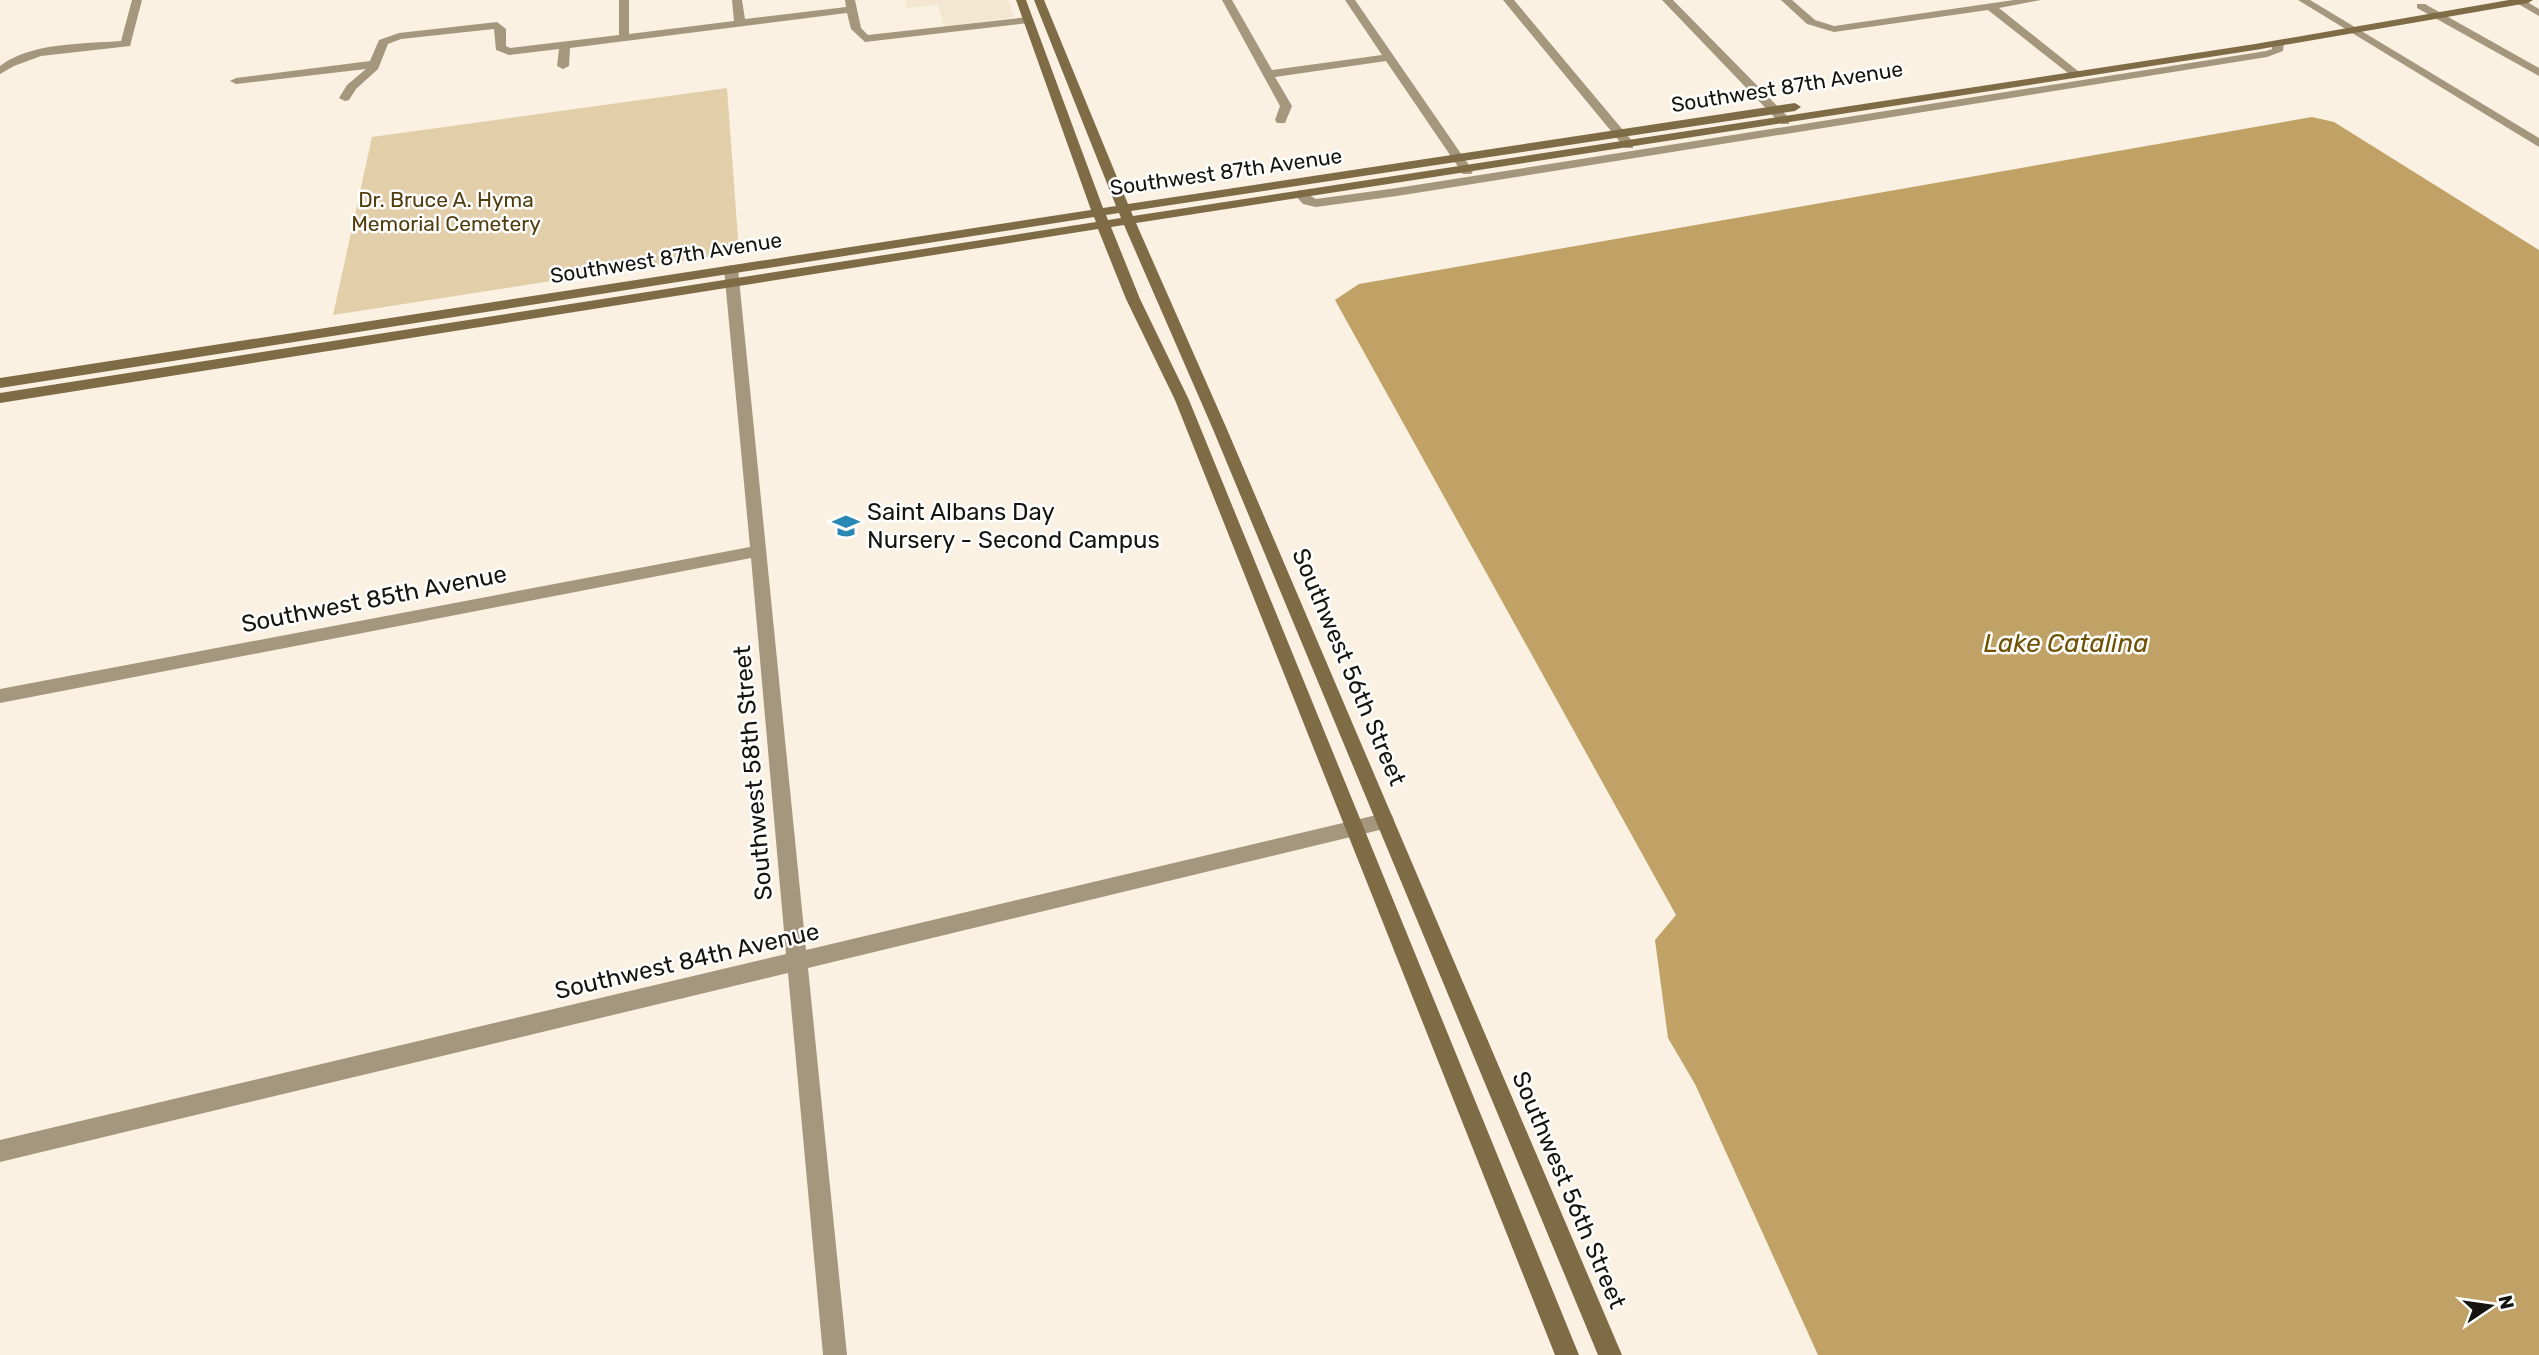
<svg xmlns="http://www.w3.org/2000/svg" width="2539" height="1355" viewBox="0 0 2539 1355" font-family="Rubik,sans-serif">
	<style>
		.built { fill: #f3e7d1 }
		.green { fill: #e2cea9 }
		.water { fill: #c0a267 }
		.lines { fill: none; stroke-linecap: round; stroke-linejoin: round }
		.minor { fill: #a5977e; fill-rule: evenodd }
		.tertiary { fill: #a5977e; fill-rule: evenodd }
		.secondary { fill: #7f6c47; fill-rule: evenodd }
		.labels { text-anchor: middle; stroke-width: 5; stroke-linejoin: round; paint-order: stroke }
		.far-street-label { font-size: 21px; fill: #16140e; stroke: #fff }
		.far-park-label { font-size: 21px; fill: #523d0c; stroke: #fff }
		.poi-label { font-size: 24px; fill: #16140e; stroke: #fff; text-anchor: start }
		.street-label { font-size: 24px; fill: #16140e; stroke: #fff }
		.water-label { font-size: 26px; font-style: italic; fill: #705204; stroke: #fff }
	</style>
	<rect width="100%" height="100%" fill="#faf1e2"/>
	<path class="built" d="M905,0H1008L1014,17L944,27L938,5L907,8Z"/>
	<path class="green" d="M727,88L739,252L333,315L372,137Z"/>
	<path class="water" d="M2312,117L2334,122L2539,250V1355H1818L1695,1084L1668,1038L1655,940L1676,915L1335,300L1359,284Z"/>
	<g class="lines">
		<path class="minor" d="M132,0H142L130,46L41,56L14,66L0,74V66C31,42 84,44 121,41Z
			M619,0H629V34L734,21L732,0H742L745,19L846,7L845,0H855L861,28L868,35L1028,17L1033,20L1028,23L865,42L851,29L847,13L570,48L569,66L563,69L557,66L559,49L509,55L496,50L494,29L401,39L388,44L378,69L356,89L349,100L345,101L339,98L347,85L366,69L236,84L230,81L236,78L370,61L379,40L399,33L497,22L506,29V46L510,48L619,35Z
			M1222,0H1232L1272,70L1382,55L1345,0H1355L1473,171L1471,174H1463L1386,61L1275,77L1292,106L1285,123H1277L1275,120L1280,106Z
			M1503,0H1514L1633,142V148H1625Z
			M1662,0H1673L1789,118V124H1781Z
			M1781,0H1792L1815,20L1834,26L2014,0H2041L1999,8L2083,75L2073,77L1988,10L1834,32L1807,24Z
			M2524,0L2539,9V16L2513,1Z
			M2417,4H2425L2539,68V76L2417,8Z
			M2278,40L2284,43L2283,51L2267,57L1397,196L1316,207L1303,204L1294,194L1300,190L1316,199L1397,188L2266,51L2272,49V43Z
			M731,265L738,269L806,950L1385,813L1392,815L1394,821L1392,827L808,968L847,1355H823L788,973L0,1162V1140L786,954L751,558L0,703V689L750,547L724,269Z"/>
		<path class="tertiary" d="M2298,0H2310L2539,138V147Z"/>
		<path class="secondary" d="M1016,0H1026L1103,208L1116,206L1034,0H1044L1128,204L1795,103L1801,107L1795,111L1131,211L1133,216L2255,44L2509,0H2533L2528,3L2255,50L1136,223L1226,427L1622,1355H1598L1212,427L1124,225L1111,227L1140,299L1189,400L1579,1355H1555L1175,400L1126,299L1098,229L0,403V393L1096,222L1094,217L0,388V378L1091,210ZM1119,213L1121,218L1108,220L1106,215Z"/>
	</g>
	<defs>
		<symbol id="school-bare" viewBox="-9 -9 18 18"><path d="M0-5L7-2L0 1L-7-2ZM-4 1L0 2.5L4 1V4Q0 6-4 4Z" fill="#2887b3" stroke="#fff" stroke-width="2.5" paint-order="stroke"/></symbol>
	</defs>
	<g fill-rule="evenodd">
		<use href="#school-bare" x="827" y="507" width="38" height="38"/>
	</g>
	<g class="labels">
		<g class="far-street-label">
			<text transform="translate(1787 87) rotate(-9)" y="7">Southwest 87th Avenue</text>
			<text transform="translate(1226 172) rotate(-8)" y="7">Southwest 87th Avenue</text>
			<text transform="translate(666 258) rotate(-9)" y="7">Southwest 87th Avenue</text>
		</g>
		<g class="far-park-label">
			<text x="446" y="207">Dr. Bruce A. Hyma<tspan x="446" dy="24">Memorial Cemetery</tspan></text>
		</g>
		<g class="poi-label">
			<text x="867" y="520">Saint Albans Day<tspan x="867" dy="28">Nursery - Second Campus</tspan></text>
		</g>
		<g class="street-label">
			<text transform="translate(374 599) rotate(-11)" y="8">Southwest 85th Avenue</text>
			<text transform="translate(1349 667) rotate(67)" y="8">Southwest 56th Street</text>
			<text transform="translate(753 773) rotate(-95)" y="8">Southwest 58th Street</text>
			<text transform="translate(687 961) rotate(-13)" y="8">Southwest 84th Avenue</text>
			<text transform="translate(1569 1190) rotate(67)" y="8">Southwest 56th Street</text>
		</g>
		<g class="water-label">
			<text x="2066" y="652">Lake Catalina</text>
		</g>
	</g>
	<g transform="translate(2490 1306) rotate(77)" stroke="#ffffff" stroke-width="5" paint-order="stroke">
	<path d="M0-5L12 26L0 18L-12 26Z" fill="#16140e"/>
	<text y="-10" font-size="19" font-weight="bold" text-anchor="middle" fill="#16140e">N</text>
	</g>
</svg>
